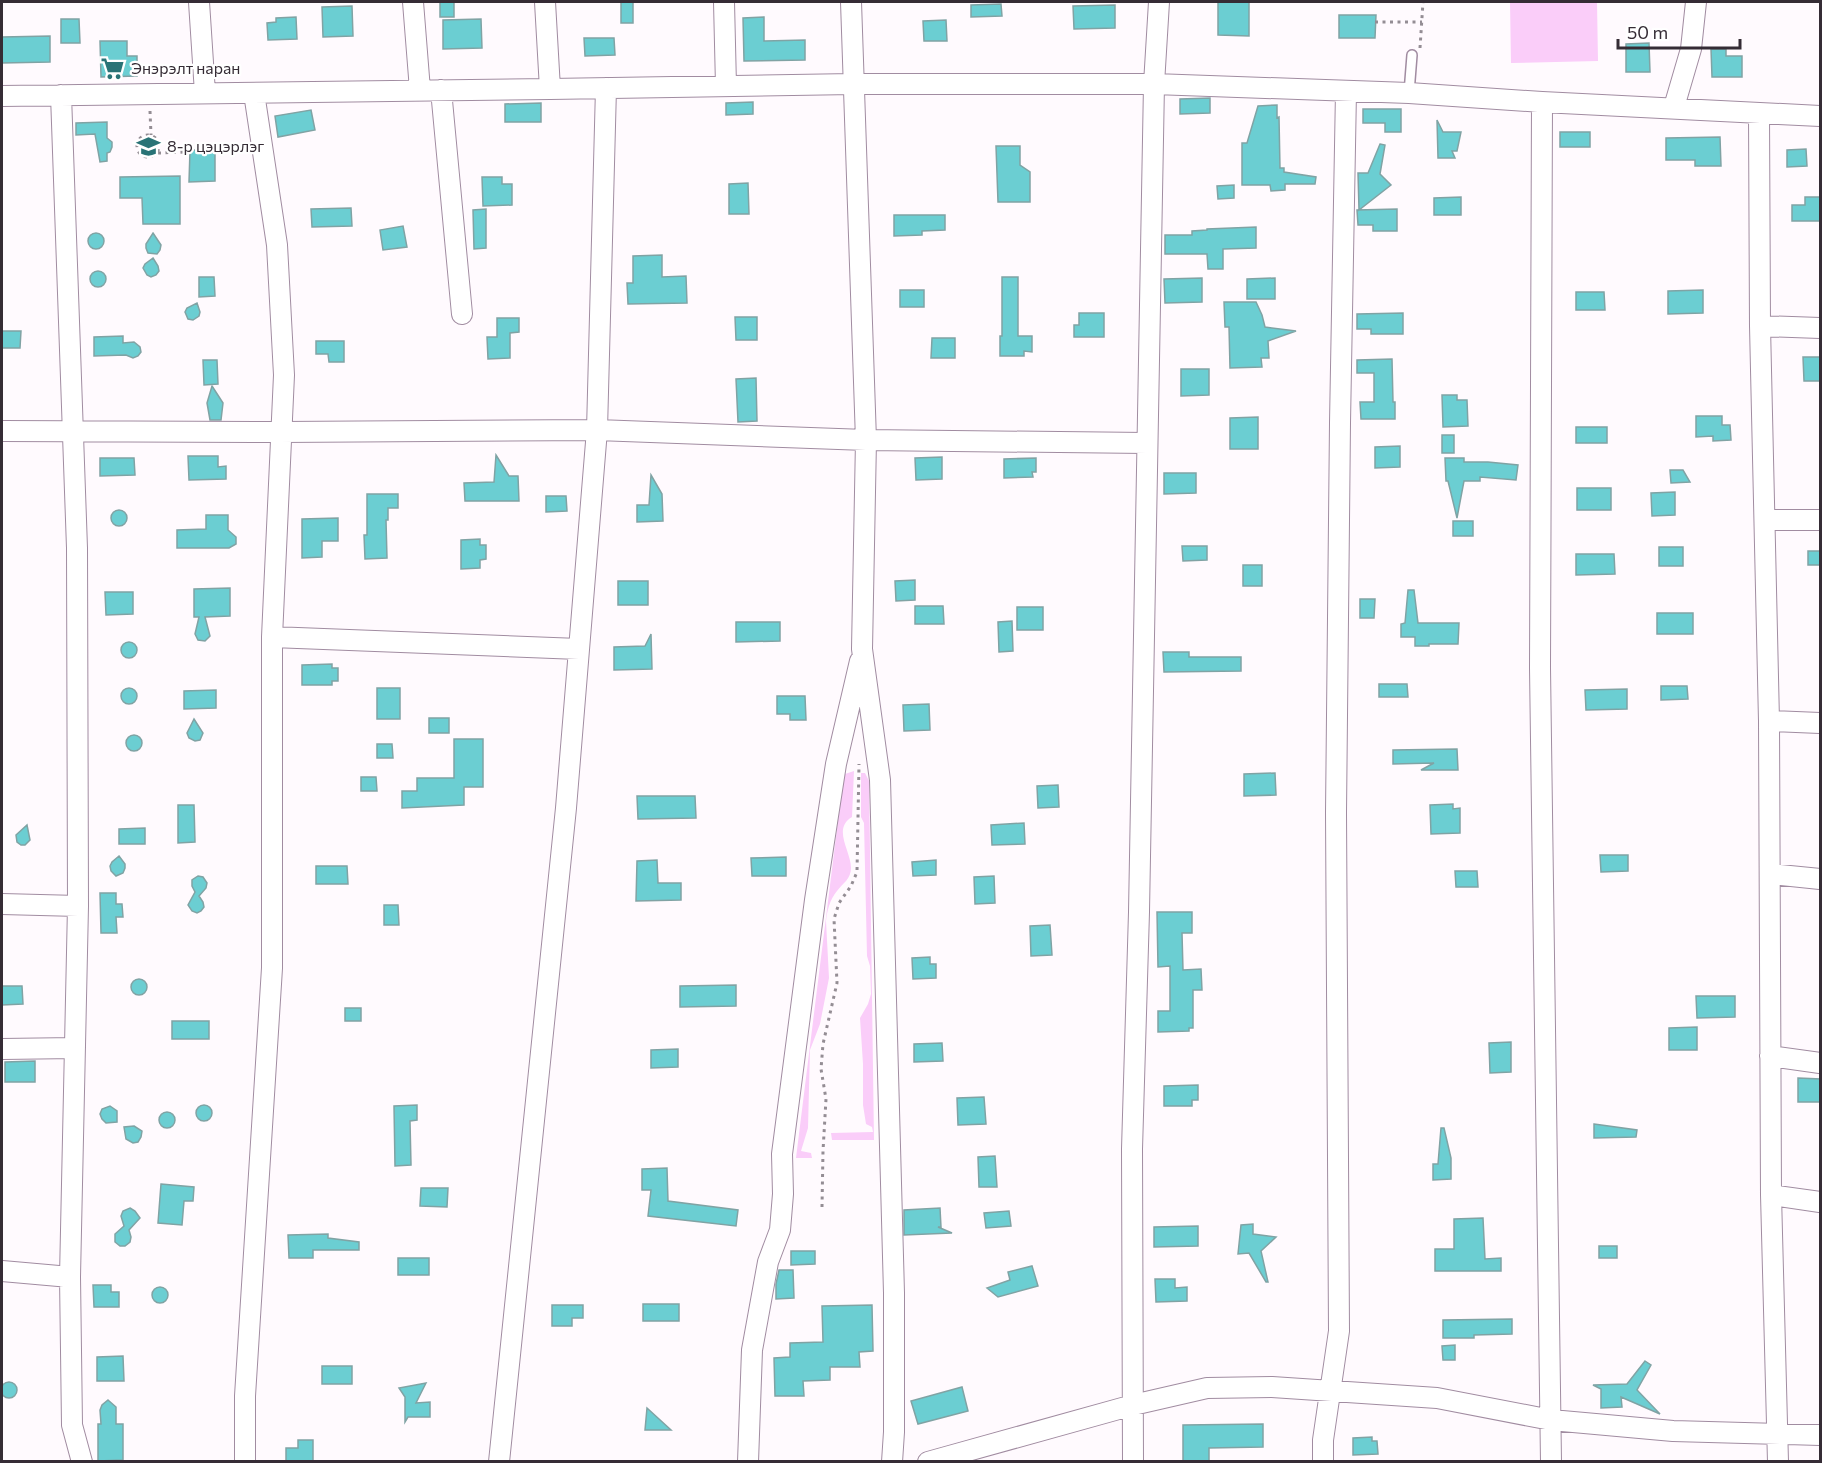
<svg xmlns="http://www.w3.org/2000/svg" width="1822" height="1463" viewBox="0 0 1822 1463" font-family="Commissioner,sans-serif">
	<style>
		.green { fill: #facdf9 }
		.building { fill: #6bced2; stroke: #80a3a4; stroke-width: 1.5 }
		.lines { fill: none; stroke-linecap: round; stroke-linejoin: round }
		.service-casing { stroke: #a18ca1; stroke-width: 12 }
		.minor-casing { stroke: #a18ca1; stroke-width: 22 }
		.path { stroke: #948d94; stroke-width: 3; stroke-dasharray: 3 4.5; stroke-linecap: butt }
		.service { stroke: #fff; stroke-width: 9 }
		.minor { stroke: #fff; stroke-width: 20 }
		.labels { text-anchor: middle; stroke-width: 4.5; stroke-linejoin: round; paint-order: stroke }
		.poi-label { font-size: 16px; fill: #352c35; stroke: #fff; text-anchor: start }
	</style>
	<rect width="100%" height="100%" fill="#fffafe"/>
	<path class="green" d="M1510,2H1597L1598,61L1511,63Z
		M854,771L852,817C832,829 851,851 851,868C851,879 843,883 837,891C830,899 827,911 826,921L829,978L820,1024L810,1050L808,1128L801,1151L811,1153L812,1158H796L841,797L845,774Z
		M861,773H865L869,781L874,1140H832L831,1133L873,1132L872,1127L866,1124L863,1105V1064L860,1018L868,1004L871,994L870,966L867,956L864,823L861,817Z"/>
	<path class="building" d="M440,2H454V17H440Z
		M621,2H633V23H621Z
		M1218,2H1249V36L1218,35Z
		M1001,4L1002,16L971,17V5Z
		M1115,5V28L1074,29L1073,6Z
		M352,6L353,36L323,37L322,7Z
		M1339,15H1376L1375,38H1339Z
		M296,17L297,39L268,40L267,23L276,22V18Z
		M764,17V41L805,40V60L744,61L743,18Z
		M61,19H79L80,43H61Z
		M481,19L482,48L443,49V20Z
		M946,20L947,41H924L923,21Z
		M50,36V62L2,63V37Z
		M584,38H614L615,55L585,56Z
		M100,41H127V56H137V76L101,77Z
		M1649,43L1650,72H1626V44Z
		M1711,49H1726V56H1742V77H1712Z
		M1210,98V113L1180,114V99Z
		M753,102V114L726,115V103Z
		M541,103V122H505V104Z
		M1277,105V118L1279,117L1280,168H1284V172L1316,177L1315,184H1285V190L1271,191L1270,185H1242V143H1247L1258,106Z
		M1363,109H1401V132H1385V123H1363Z
		M311,110L315,130L278,137L275,116Z
		M1437,120L1443,132H1461L1457,151H1452L1455,158H1438Z
		M107,122V138L112,142V147L110,152L107,153V161L100,162L95,134L76,135V123Z
		M1560,132H1590V147H1560Z
		M1720,137L1721,166H1695V160H1666V138Z
		M1380,144L1385,145L1380,174L1391,185L1359,210L1358,173H1368Z
		M996,146H1020V165L1030,172V202H998Z
		M1806,149L1807,166L1787,167V150Z
		M190,150H215V181L189,182Z
		M180,176V224H143L142,198H120V177Z
		M482,177H502V184H512V205L483,206Z
		M748,183L749,214H729V184Z
		M1234,185V198L1218,199L1217,186Z
		M1461,197V215H1434V198Z
		M1805,197H1821V221H1792V205H1805Z
		M351,208L352,226L312,227L311,209Z
		M486,209V248L474,249L473,210Z
		M1397,209V231H1373V225H1358L1357,210Z
		M894,215H945V230L922,231V235L894,236Z
		M403,226L407,247L383,250L380,230Z
		M1256,227V248L1223,249V269H1208L1207,254H1165V235H1192V231L1207,230V229Z
		M153,233L161,245L160,250L157,254L148,253L146,248V244Z
		M88 241a8 8 0 1 1 16 0a8 8 0 1 1-16 0Z
		M662,255V277L686,276L687,303L628,304L627,283H633V256Z
		M153,258L158,266L159,271L156,275L151,277L147,275L143,268L145,264Z
		M90 279a8 8 0 1 1 16 0a8 8 0 1 1-16 0Z
		M199,277H214L215,296L199,297Z
		M1002,277H1018V336H1032V352L1024,351V356H1000V336H1002Z
		M1202,278V302L1165,303L1164,279Z
		M1275,278V299H1247V279Z
		M900,290H924V307H900Z
		M1703,290V313L1668,314V291Z
		M1576,292H1604L1605,310H1576Z
		M1224,302H1256L1262,315L1265,327L1296,331L1268,341L1269,358H1261L1262,367L1230,368L1229,327H1225Z
		M197,303L200,312L199,316L193,320L188,319L185,312L187,308Z
		M1079,313H1104V337H1074V325H1079Z
		M1403,313V334H1371V329H1357V314Z
		M735,317H757V340H736Z
		M497,318H519V332L510,333V358L488,359L487,337H497Z
		M2,331H21L20,348H2Z
		M123,336V343L134,342L140,347L141,352L138,356L133,358L126,355L94,356V337Z
		M932,338H955V358H931Z
		M316,341H344V362H329L328,354H316Z
		M1803,357H1821V381H1804Z
		M1392,359L1393,402H1395V419H1361L1360,402H1374V373H1357V360Z
		M203,360H217L218,384L204,385Z
		M1181,369H1209V395L1181,396Z
		M756,378L757,421L738,422L736,379Z
		M212,386L223,403L221,420H210L207,403Z
		M1442,395H1457V400H1467L1468,426L1443,427Z
		M1696,416H1722V425H1730L1731,440L1713,441V436L1696,437Z
		M1258,417V449H1230V418Z
		M1576,427H1607V443H1576Z
		M1442,435H1454V453H1442Z
		M1400,446V467L1375,468V447Z
		M496,455L509,476H518L519,501H465L464,483L494,482Z
		M188,456H218V467L226,466V479L189,480Z
		M942,457V479L916,480L915,458Z
		M100,458H134L135,475L100,476Z
		M1036,458V472H1032L1033,477L1004,478V459Z
		M1445,458H1464V462H1488L1518,465L1516,480L1480,477V481H1464L1457,518L1448,481H1446Z
		M1670,470H1683L1690,482L1671,483Z
		M1164,473H1196V493L1164,494Z
		M651,475L662,494L663,521L637,522V505H649Z
		M1577,488H1611V510H1577Z
		M1675,492V515L1652,516L1651,493Z
		M367,494H398V508H388V520H386L387,558L365,559L364,535H367Z
		M546,496H566L567,511L546,512Z
		M111 518a8 8 0 1 1 16 0a8 8 0 1 1-16 0Z
		M206,515H228V530L236,537V544L229,548H177V530L206,529Z
		M338,518V541H322V557L302,558V519Z
		M1453,521H1473V536H1453Z
		M480,539V545H486V559L480,560V568L461,569V540Z
		M1182,546H1207V560L1183,561Z
		M1659,547H1683V566H1659Z
		M1808,551H1821V565H1808Z
		M1576,554H1614L1615,574L1576,575Z
		M1243,565H1262V586H1243Z
		M915,580V600L896,601L895,581Z
		M618,581H648V605H618Z
		M230,588V616L205,617L210,636L205,641L198,640L195,634L199,617H194V589Z
		M1408,590H1414L1418,623H1459L1458,644H1429V646H1415V637H1401V624L1405,623Z
		M105,592H133V614L106,615Z
		M1360,599H1375L1374,618H1360Z
		M915,606H943L944,624H915Z
		M1017,607H1043V630H1017Z
		M1657,613H1693V634H1657Z
		M1012,621L1013,651L999,652L998,622Z
		M736,622H780V641L736,642Z
		M651,634L652,669L614,670V647L645,646Z
		M121 650a8 8 0 1 1 16 0a8 8 0 1 1-16 0Z
		M1163,652H1189V657H1241V671L1164,672Z
		M332,664V668H338V681H332V685H302V665Z
		M1379,684H1407L1408,697H1379Z
		M1661,686H1687L1688,699L1661,700Z
		M377,688H400V719H377Z
		M121 696a8 8 0 1 1 16 0a8 8 0 1 1-16 0Z
		M1627,689V709L1586,710L1585,690Z
		M216,690V708L184,709V691Z
		M777,696H805L806,720H790V714H777Z
		M929,704L930,730L904,731L903,705Z
		M429,718H449V733H429Z
		M194,719L203,733L200,740L195,741L189,738L187,733Z
		M126 743a8 8 0 1 1 16 0a8 8 0 1 1-16 0Z
		M454,739H483V787H464V805L402,808V791H417V778H454Z
		M377,744H392L393,758H377Z
		M1457,749L1458,770H1421L1434,763L1393,764V750Z
		M1275,773L1276,795L1244,796V774Z
		M361,777H376L377,791H361Z
		M1058,785L1059,807L1038,808L1037,786Z
		M637,796H695L696,818L638,819Z
		M1453,804V809L1460,808V833L1431,834L1430,805Z
		M178,805H194L195,842L178,843Z
		M1024,823L1025,844L992,845L991,825Z
		M27,825L30,840L25,845H21L17,842L16,835Z
		M145,828V844H119V829Z
		M1600,855H1628V871L1601,872Z
		M119,856L125,864V868L123,873L116,876L111,871L110,866L112,862Z
		M786,857V876H752L751,858Z
		M657,860L658,883H681V900L636,901L637,861Z
		M936,860V875L913,876L912,862Z
		M316,866H347L348,884H316Z
		M1455,871H1477L1478,887H1456Z
		M198,876L203,877L207,883L206,888L199,896L203,902L204,907L201,911L197,913L192,911L188,905L195,892L192,886V880Z
		M994,876L995,903L975,904L974,877Z
		M100,893H116V904H122L123,917H116L117,933H101Z
		M384,905H398L399,925H384Z
		M1157,912H1192V933H1182L1183,970L1201,969L1202,990H1193V1028H1189V1031L1158,1032V1011H1170V966L1158,967Z
		M1050,925L1052,955L1031,956L1030,926Z
		M930,957V964H936V978L913,979L912,958Z
		M131 987a8 8 0 1 1 16 0a8 8 0 1 1-16 0Z
		M736,985V1006L680,1007V986Z
		M2,986H22L23,1004L2,1005Z
		M1696,996H1735V1017L1697,1018Z
		M345,1008H361V1021H345Z
		M172,1021H209V1039H172Z
		M1697,1027V1050H1669V1028Z
		M1511,1042V1072L1490,1073L1489,1043Z
		M942,1043L943,1061L914,1062V1044Z
		M678,1049V1067L651,1068V1050Z
		M35,1061V1082H5V1062Z
		M1798,1078L1821,1079V1102H1798Z
		M1198,1085V1100H1192V1106H1164V1086Z
		M984,1097L986,1124L958,1125L957,1098Z
		M196 1113a8 8 0 1 1 16 0a8 8 0 1 1-16 0Z
		M417,1105V1120L410,1121L411,1165L395,1166L394,1106Z
		M110,1106L117,1111V1122L106,1123L102,1119L100,1114L102,1109Z
		M159 1120a8 8 0 1 1 16 0a8 8 0 1 1-16 0Z
		M1594,1124L1637,1130L1636,1137L1594,1138Z
		M134,1126L142,1131L141,1137L138,1142L133,1143L126,1139L124,1127Z
		M1441,1128H1444L1451,1158V1179L1433,1180V1164H1438Z
		M995,1156L997,1187H979L978,1157Z
		M667,1168L668,1201L738,1210L736,1226L648,1216L651,1190H642V1169Z
		M161,1184L194,1187L193,1201H184L182,1225L158,1223Z
		M421,1188H448L447,1207L420,1206Z
		M130,1208L135,1211L140,1218L129,1230L131,1237L130,1242L125,1246H120L115,1242V1234L124,1226L121,1216L123,1211Z
		M940,1208L941,1227H938L952,1233L904,1235V1210Z
		M1009,1211L1011,1226L986,1228L984,1213Z
		M1483,1218L1485,1259L1501,1258V1271H1435V1249H1454V1219Z
		M1253,1224V1234L1276,1237L1261,1251L1268,1282H1266L1249,1253L1238,1254L1241,1225Z
		M1198,1226V1246L1154,1247V1227Z
		M328,1234V1238L359,1242V1250H313V1258H289L288,1235Z
		M1599,1246H1617V1258H1599Z
		M791,1251H815V1264L791,1265Z
		M398,1258H429V1275H398Z
		M1032,1266L1038,1286L998,1297L987,1288L1010,1280L1008,1272Z
		M779,1270H793L794,1298L776,1299V1284Z
		M1155,1279H1175V1288L1187,1287V1301L1156,1302Z
		M93,1285H111V1292H119V1307H94Z
		M152 1295a8 8 0 1 1 16 0a8 8 0 1 1-16 0Z
		M643,1304H679V1321H643Z
		M552,1305H583V1318H572V1326H552Z
		M872,1305L873,1351L859,1352L860,1367H830V1380L803,1381L804,1396H775L774,1358L790,1357V1343L823,1342L822,1306Z
		M1512,1319V1334L1474,1335V1338H1443V1320Z
		M1455,1345V1360H1443L1442,1346Z
		M123,1356L124,1381H97V1357Z
		M1645,1361L1651,1365L1637,1390L1660,1414L1621,1397L1622,1407L1601,1408V1389L1593,1385L1627,1384Z
		M322,1366H352V1384H322Z
		M1 1390a8 8 0 1 1 16 0a8 8 0 1 1-16 0Z
		M426,1383L416,1403L430,1402V1417H408L405,1422V1397L399,1388Z
		M962,1387L968,1411L918,1424L911,1401Z
		M108,1400L116,1407V1424H123V1460L98,1461V1424H101L100,1410L102,1405Z
		M647,1408L671,1430H645Z
		M1263,1424V1447L1209,1448V1461H1183V1425Z
		M1372,1437V1441H1377L1378,1454L1353,1455V1438Z
		M298,1440H313V1461H286V1448H298Z"/>
	<g class="lines">
		<defs>
			<path id="service" d="M1409,93L1412,55"/>
			<path id="minor" d="M199,2L205,93
				M413,2L420,90
				M545,2L550,89
				M724,2L726,86
				M851,2L866,440L862,649L880,780L894,1293V1432L892,1462
				M441,90L462,314
				M61,95L77,548L78,906L70,1277L72,1425L82,1462
				M2,96L550,89L853,84H1154L1409,93L1542,102L1820,116
				M1542,102L1540,668L1551,1462
				M1674,107L1691,49L1696,2
				M1759,114L1760,326L1769,721L1771,1195L1778,1462
				M1760,326L1820,328
				M2,431L282,432L597,430L866,440L1146,443
				M1765,520H1820
				M272,637L579,649
				M1769,721L1820,723
				M1770,874L1820,879
				M2,904L78,906
				M2,1049L75,1048
				M1770,1056L1820,1063
				M1771,1195L1820,1202
				M2,1271L70,1277
				M245,1462V1396L272,968V637L284,375L277,245L254,93
				M499,1462L566,808L597,430L606,88
				M748,1462L752,1350L768,1262L780,1230L783,1194L782,1154L815,900L836,764L860,661
				M928,1462L1133,1405L1207,1388L1272,1387L1437,1398L1551,1420L1673,1431L1820,1435
				M1133,1462L1132,1149L1139,912L1154,84L1159,2
				M1323,1462V1440L1339,1331L1336,813L1340,423L1346,91"/>
		</defs>
		<use href="#service" class="service-casing"/>
		<use href="#minor" class="minor-casing"/>
		<path class="path" d="M1375,22H1422
			M1420,48L1423,2
			M150,111L151,135
			M137 146a11 11 0 1 1 22 0a11 11 0 1 1-22 0Z
			M158,153L184,152
			M822,1207L823,1151L826,1099L821,1069L823,1044L837,983L834,919L839,903L851,886L857,872L859,764"/>
		<use href="#service" class="service"/>
		<use href="#minor" class="minor"/>
	</g>
	<defs>
		<symbol id="supermarket-bare" viewBox="-9 -9 18 18"><path d="M-6-5.5h2.5l.6 2H6L4.5 2H-2.5L-4.4-4H-6ZM-1.5 3.2a1.3 1.3 0 1 0 .1 0ZM3 3.2a1.3 1.3 0 1 0 .1 0Z" fill="#297376" stroke="#fff" stroke-width="2.5" paint-order="stroke"/></symbol>
		<symbol id="school-bare" viewBox="-9 -9 18 18"><path d="M0-5L7-2L0 1L-7-2ZM-4 1L0 2.5L4 1V4Q0 6-4 4Z" fill="#297376" stroke="#fff" stroke-width="2.5" paint-order="stroke"/></symbol>
	</defs>
	<g fill-rule="evenodd">
		<use href="#supermarket-bare" x="96" y="52" width="33" height="33"/>
		<use href="#school-bare" x="132" y="130" width="33" height="33"/>
	</g>
	<g class="labels">
		<g class="poi-label">
			<text x="131" y="74">Энэрэлт наран</text>
			<text x="167" y="152">8-р цэцэрлэг</text>
		</g>
	</g>
	<rect width="1822" height="1463" fill="none" stroke="#352c35" stroke-width="6"/>
	<path d="M1618 39v9h122v-9" fill="none" stroke="#352c35" stroke-width="3"/>
	<text x="1627" y="39" font-size="18" fill="#352c35" stroke="#ffffff" stroke-width="4.5" paint-order="stroke">50 m</text>
</svg>
